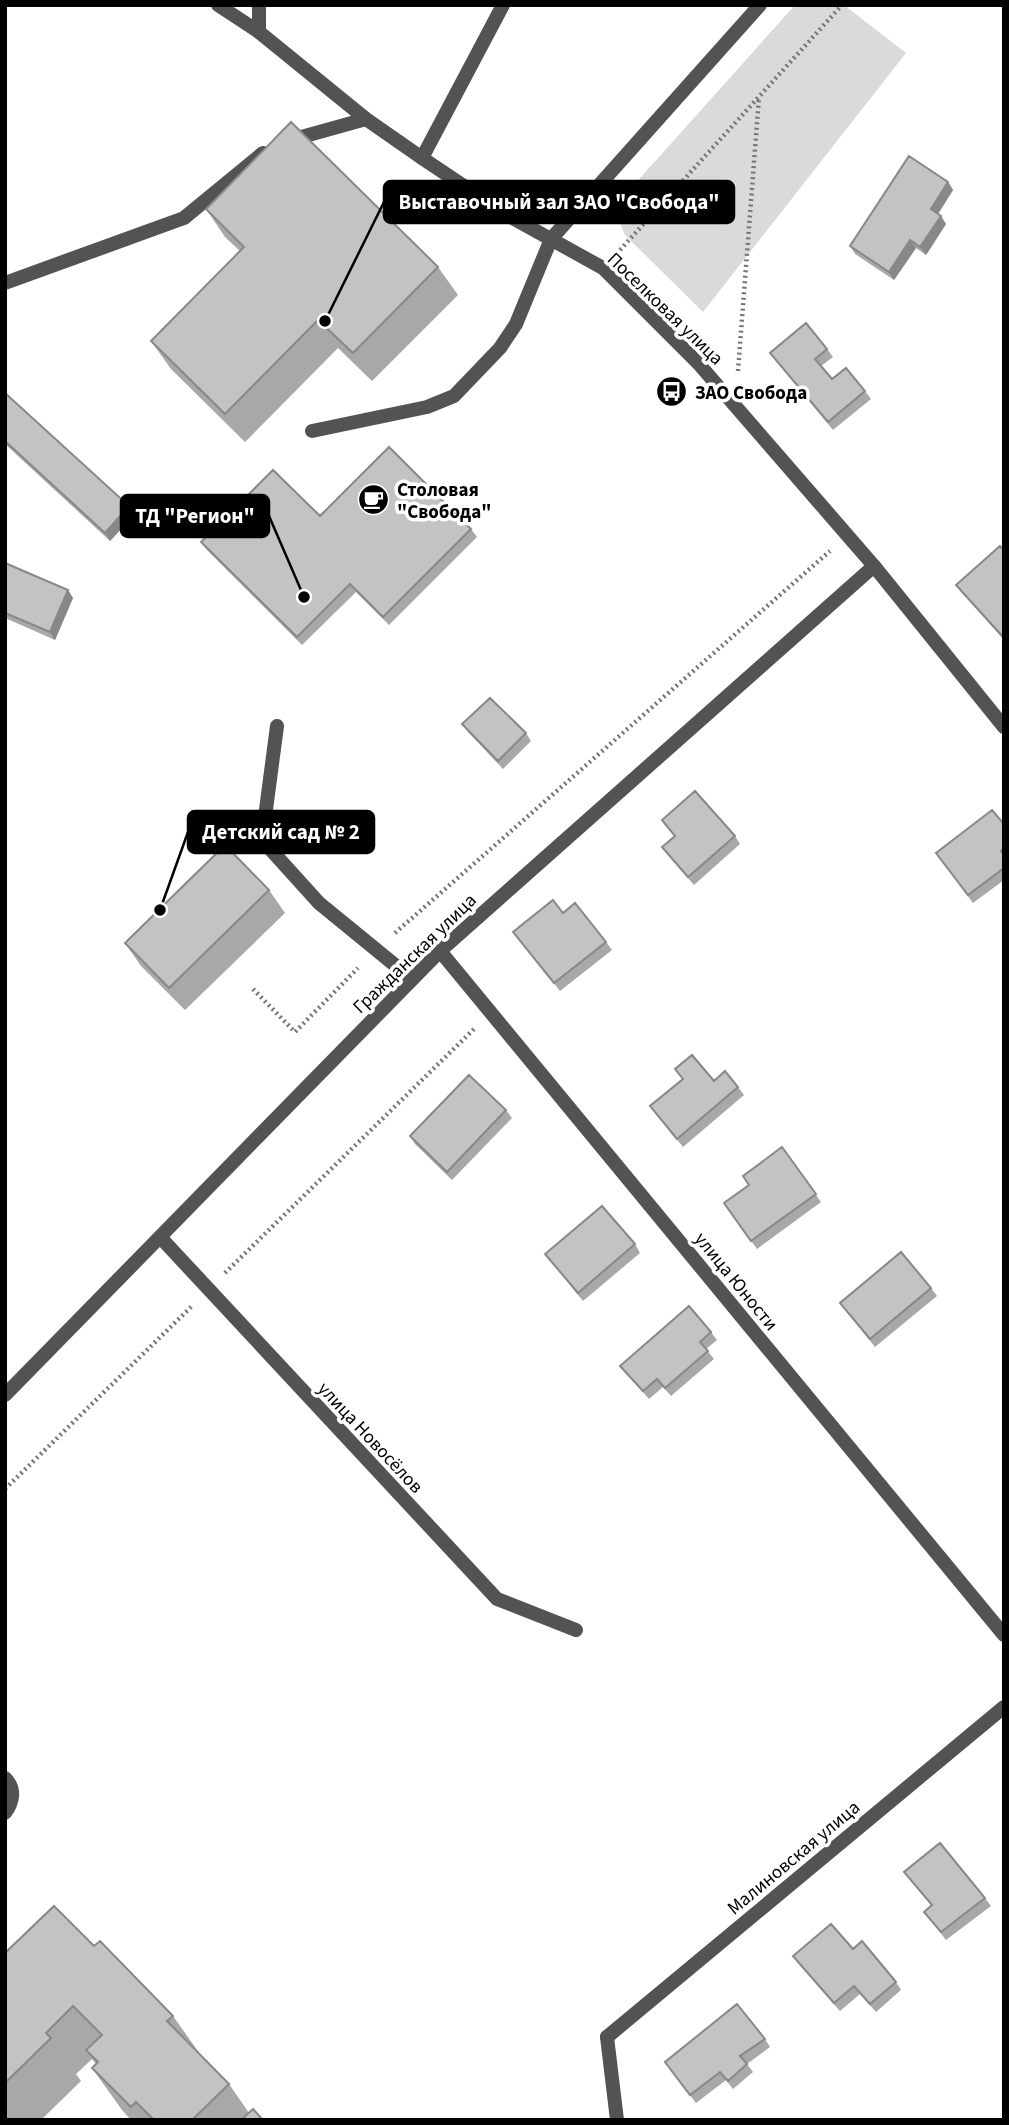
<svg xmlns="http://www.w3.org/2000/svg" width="1009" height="2125" viewBox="0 0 1009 2125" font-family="'Source Sans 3',sans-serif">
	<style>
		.green { fill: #dadada }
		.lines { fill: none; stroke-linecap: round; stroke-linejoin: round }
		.path { stroke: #757575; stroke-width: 4.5; stroke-dasharray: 2 3.5; stroke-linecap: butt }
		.service { stroke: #535353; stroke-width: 14 }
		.minor { stroke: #535353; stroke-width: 14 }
		.tertiary { stroke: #535353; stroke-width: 14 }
		.wall { fill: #a8a8a8 }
		.shaded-wall { fill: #888 }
		.building { fill: #c3c3c3; stroke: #888; stroke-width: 2 }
		.labels { text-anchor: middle; stroke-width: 7; stroke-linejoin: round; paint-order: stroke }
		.street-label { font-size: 19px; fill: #000; stroke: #fff }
		.poi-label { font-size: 19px; font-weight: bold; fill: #000; stroke: #fff; text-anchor: start }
		.leader { fill: none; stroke: #000; stroke-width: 2.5 }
		.callout-dot { fill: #000; stroke: #fff; stroke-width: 2.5 }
		.callout { fill: #000; stroke: #000; stroke-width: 2.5 }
		.callout-label { font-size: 21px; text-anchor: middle; font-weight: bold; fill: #fff }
	</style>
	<rect width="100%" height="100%" fill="#fff"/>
	<path class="green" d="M795,5H844L906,53L703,312L625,235L616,214L624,196Z"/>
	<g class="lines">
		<path class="path" d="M620,250L842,5
			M738,371L759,97
			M395,933L830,551
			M253,989L295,1032L358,968
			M225,1273L474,1029
			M5,1489L192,1306"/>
		<path class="service" d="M259,32V5
			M287,141L366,119
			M422,158L503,5
			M5,283L184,218L263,153
			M312,431L427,407L454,396L500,348L516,324L551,239
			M277,726L262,840L319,903L412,979
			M5,1778C16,1789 13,1802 5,1813
			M607,2037L617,2120"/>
		<path class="minor" d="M218,5L259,32L366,119L422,158L507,215L603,268L698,363L874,566
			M551,239L760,5
			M440,951L1004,1635
			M161,1238L497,1599L576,1630
			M607,2037L1004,1707"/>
		<path class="tertiary" d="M5,1395L440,951L874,566L1004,727"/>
	</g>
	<path class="wall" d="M948,182L953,190L938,214L946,224L926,255L916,248L894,280L855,254L850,246Z
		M206,209L438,267L458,295L372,381L338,348L245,442L171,369L151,341L240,251L225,237Z
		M827,349L833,357L821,366L832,379L865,391L871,399L833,430L770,353Z
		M5,393L129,506L135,514L110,541L5,444Z
		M320,516L471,529L477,537L389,625L356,592L302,645L207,550L201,542Z
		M1004,551V640L962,593L956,585Z
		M5,563L73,598L55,640L5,618Z
		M462,724L526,733L531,741L503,769L468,732Z
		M662,820L735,836L740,844L694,885L668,855L662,847L675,837Z
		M1004,824V880L973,903L942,861Z
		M269,890L285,913L185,1010L141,966L125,943Z
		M563,913L606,942L612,950L560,991L513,932Z
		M675,1069L714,1081L738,1087L744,1095L683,1147L650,1106L682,1079Z
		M506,1110L512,1118L452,1180L415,1144L410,1136Z
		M782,1147L821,1202L757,1249L724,1203L749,1185Z
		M635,1244L640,1253L583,1301L545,1254Z
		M931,1288L937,1296L875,1347L840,1303Z
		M711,1332L717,1340L706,1349L714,1359L671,1396L663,1387L649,1399L620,1366Z
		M904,1872L985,1898L991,1906L946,1940L924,1912L932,1906Z
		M94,1946L173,2016L200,2054L229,2084L249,2113L263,2120H131L122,2110L92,2068L96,2064L92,2059L76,2074L81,2081L41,2120H5V1953Z
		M853,1949L896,1982L901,1990L876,2012L860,1994L840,2011L799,1964L793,1956Z
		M765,2039L770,2047L747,2064L753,2072L733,2089L726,2080L696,2103L670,2070Z"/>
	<path class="shaded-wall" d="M948,182L953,190L936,217L931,209Z
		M941,216L946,224L926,255L920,247Z
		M910,240L916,248L894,280L889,272Z
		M129,506L135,514L110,541L105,533Z
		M68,590L73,598L55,640L50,632Z"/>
	<path class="building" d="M291,122L438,267L353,353L318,320L225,414L151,341L244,247L206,209Z
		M909,156L948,182L931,209L941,216L920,247L910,240L889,272L850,246Z
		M806,323L827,349L815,359L832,379L846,368L865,391L828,422L770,353Z
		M5,393L129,506L105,533L5,441Z
		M389,447L471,529L383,617L350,584L297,637L201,542L273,470L320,516Z
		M1000,546L1004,551V638L956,585Z
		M5,563L68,590L50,632L5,613Z
		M490,698L526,733L498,761L462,724Z
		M695,791L735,836L688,877L662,847L675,836L662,820Z
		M992,810L1004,824V848L1001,851L1004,855V868L968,895L936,853Z
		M225,845L269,890L169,988L125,943Z
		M553,900L563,913L575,903L606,942L554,983L513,932Z
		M692,1055L714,1081L725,1071L738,1087L677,1139L650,1106L683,1079L675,1069Z
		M469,1075L506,1110L447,1172L410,1136Z
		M782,1147L816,1194L751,1241L724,1203L749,1185L743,1176Z
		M602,1206L635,1244L578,1293L545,1254Z
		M901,1252L931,1288L870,1339L840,1303Z
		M689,1306L711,1332L700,1342L708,1351L665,1388L657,1379L643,1391L620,1366Z
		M940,1843L985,1898L941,1932L924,1912L932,1905L904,1872Z
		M54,1906L94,1946L100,1941L173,2016L167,2021L229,2084L192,2120H154L136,2102L131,2107L92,2068L98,2062L86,2050L102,2035L73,2006L46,2033L51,2038L5,2083V1953Z
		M831,1924L853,1949L862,1941L896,1982L870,2004L854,1986L834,2003L793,1956Z
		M737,2004L765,2039L740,2056L747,2064L728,2081L720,2072L690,2095L665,2062Z
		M253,2109L263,2120H241Z"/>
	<defs>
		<symbol id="bus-disc" viewBox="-11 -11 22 22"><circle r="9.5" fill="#000" stroke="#fff"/><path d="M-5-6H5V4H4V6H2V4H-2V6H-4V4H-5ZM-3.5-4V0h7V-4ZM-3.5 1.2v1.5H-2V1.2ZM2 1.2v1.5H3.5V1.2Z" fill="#fff"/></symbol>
		<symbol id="cafe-disc" viewBox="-11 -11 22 22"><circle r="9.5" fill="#000" stroke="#fff"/><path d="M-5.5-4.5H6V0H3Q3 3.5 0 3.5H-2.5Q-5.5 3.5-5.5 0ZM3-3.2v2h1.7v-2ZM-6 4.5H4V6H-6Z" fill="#fff"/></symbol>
	</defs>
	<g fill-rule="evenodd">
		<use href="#bus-disc" x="654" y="374" width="35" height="35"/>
		<use href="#cafe-disc" x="356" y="482" width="35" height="35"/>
	</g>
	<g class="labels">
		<g class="street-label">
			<text transform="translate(666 308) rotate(44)" y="7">Поселковая улица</text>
			<text transform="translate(414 953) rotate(-44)" y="7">Гражданская улица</text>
			<text transform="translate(737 1281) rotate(51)" y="7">улица Юности</text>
			<text transform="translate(371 1437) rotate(47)" y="7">улица Новосёлов</text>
			<text transform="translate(793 1857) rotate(-40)" y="7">Малиновская улица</text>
		</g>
		<g class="poi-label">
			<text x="695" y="399">ЗАО Свобода</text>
			<text x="397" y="496">Столовая<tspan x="397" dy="22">"Свобода"</tspan></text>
		</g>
	</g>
	<path class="leader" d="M325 321L384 202M304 597L269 516M160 910L188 832"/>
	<g class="callout-dot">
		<circle cx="325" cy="321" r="7"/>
		<circle cx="304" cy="597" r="7"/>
		<circle cx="160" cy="910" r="7"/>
	</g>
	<g class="callout">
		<rect x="384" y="181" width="350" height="42" rx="7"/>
		<rect x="121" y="495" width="148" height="42" rx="7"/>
		<rect x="188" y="811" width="186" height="42" rx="7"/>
	</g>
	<g class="callout-label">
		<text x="559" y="209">Выставочный зал ЗАО "Свобода"</text>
		<text x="195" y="523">ТД "Регион"</text>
		<text x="281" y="839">Детский сад № 2</text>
	</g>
	<rect width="1009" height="2125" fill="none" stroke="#000000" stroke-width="14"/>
</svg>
